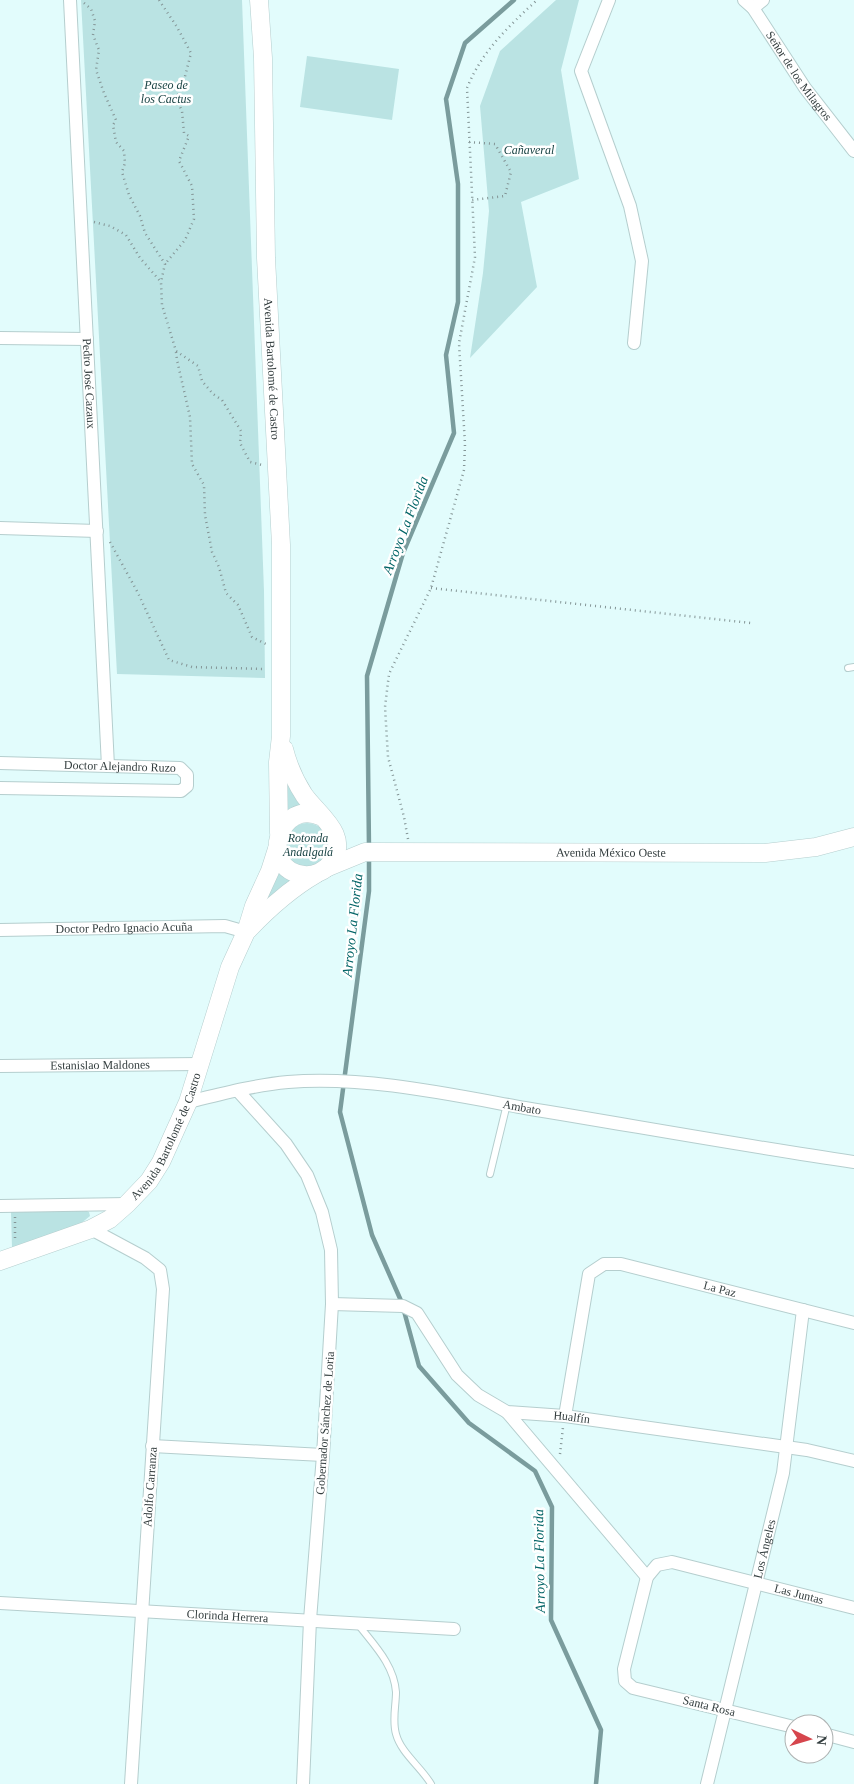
<svg xmlns="http://www.w3.org/2000/svg" width="854" height="1784" viewBox="0 0 854 1784" font-family="Georgia,serif">
	<style>
		.green { fill: #bae3e3 }
		.lines { fill: none; stroke-linecap: round; stroke-linejoin: round }
		.stream { stroke: #7a9c9d; stroke-width: 4.5 }
		.lane-casing { stroke: #b5cece; stroke-width: 8 }
		.street-casing { stroke: #b5cece; stroke-width: 14 }
		.secondary-casing { stroke: #b5cece; stroke-width: 19 }
		.path { stroke: #849596; stroke-width: 2.5; stroke-dasharray: 1 4; stroke-linecap: butt }
		.lane { stroke: #fff; stroke-width: 6 }
		.street { stroke: #fff; stroke-width: 12 }
		.secondary { stroke: #fff; stroke-width: 18 }
		.labels { text-anchor: middle; stroke-width: 5; stroke-linejoin: round; paint-order: stroke }
		.street-label { font-size: 12px; fill: #343e3f; stroke: #fff }
		.park-label { font-size: 12px; font-style: italic; fill: #194344; stroke: #fff }
		.water-label { font-size: 14px; font-style: italic; fill: #026466; stroke: #fff }
	</style>
	<rect width="100%" height="100%" fill="#e2fcfc"/>
	<path class="green" d="M81,0H242L264,591L265,678L117,674Z
		M556,0H579L561,70L579,179L521,202L537,287L470,358L483,273L489,211L480,106L500,51Z
		M307,56L399,69L392,120L300,107Z
		M286,779L303,806L287,811Z
		M285 845a22 22 0 1 1 44 0a22 22 0 1 1-44 0Z
		M277,869L291,881L260,909Z
		M87,1211L89,1212L90,1216L79,1225L12,1248L11,1212Z"/>
	<g class="lines">
		<path class="stream" d="M369,848L367,676L403,553L454,433L446,355L458,302V184L446,99L465,43L514,0
			M369,856V891L340,1112L372,1235L402,1303
			M404,1311L419,1366L469,1423L535,1471L552,1507L551,1620L601,1730L596,1784"/>
		<defs>
			<path id="lane" d="M848,668L854,667
				M490,1174L507,1104
				M357,1623C373,1644 394,1664 396,1692C396,1706 392,1720 396,1734C401,1753 421,1767 431,1784"/>
			<g id="street">
				<path id="s1" d="M70,0L108,766"/>
				<path d="M609,0L581,71L630,206L642,261L634,343"/>
				<path id="s2" d="M744,0L753,8L805,88L854,151"/>
				<path d="M753,8L763,0"/>
				<path d="M0,338L87,339"/>
				<path d="M0,528L97,531"/>
				<path id="s3" d="M0,763L180,768L187,775V786L181,791L0,788"/>
				<path id="s4" d="M0,930L225,926L246,932"/>
				<path id="s5" d="M0,1066L199,1064"/>
				<path d="M238,1091L286,1144L307,1175L322,1212L331,1250L332,1304L323,1455L310,1620L303,1784"/>
				<path id="s6" d="M188,1102C221,1094 255,1085 288,1082C367,1076 448,1094 525,1108C635,1126 744,1146 854,1162"/>
				<path d="M0,1206L127,1204"/>
				<path d="M91,1229L145,1258L160,1270L163,1289L131,1784"/>
				<path id="s7" d="M332,1304L403,1306L417,1313L457,1375L478,1395L507,1412L565,1416L807,1450L854,1461"/>
				<path d="M507,1412L647,1577"/>
				<path id="s8" d="M565,1416L589,1274L604,1264H621L854,1323"/>
				<path d="M152,1446L323,1455"/>
				<path id="s9" d="M0,1603L454,1629"/>
				<path id="s10" d="M794,1727L633,1688L625,1681L624,1669L647,1577L657,1565L672,1562L854,1608"/>
				<path d="M824,1734L854,1742"/>
				<path id="s11" d="M707,1784L783,1473L803,1310"/>
			</g>
			<g id="secondary">
				<path id="s12" d="M259,0L263,58L266,258L281,545V736L278,762L279,833"/>
				<path d="M284,749C288,765 295,781 304,795C318,815 351,835 331,863C325,871 314,876 304,875C257,870 279,796 322,817"/>
				<path id="s13" d="M326,868L365,852L765,853L816,847L854,837"/>
				<path d="M248,930C268,909 290,889 316,874"/>
				<path id="s14" d="M0,1261L91,1229L110,1219L127,1204L149,1181L161,1162L188,1102L230,967L246,932L254,906L270,871L277,849"/>
			</g>
		</defs>
		<use href="#lane" class="lane-casing"/>
		<use href="#street" class="street-casing"/>
		<use href="#secondary" class="secondary-casing"/>
		<path class="path" d="M159,0L177,27L191,53L182,88L176,98L182,111L184,133L189,136L179,161L192,186L194,219L185,240L165,264
			M84,3L91,9L95,21L93,35L99,50L96,70L104,93L116,120L113,125L116,142L124,151L125,163L122,172L129,195L140,216L145,233L165,264L161,282
			M469,142L495,144L511,172L505,196L472,200
			M94,222L110,226L126,235L140,258L161,282L162,305L176,351L198,366L202,381L213,394L222,400L241,431L240,443L250,462L262,465
			M176,352L177,360L190,417L192,464L204,485L205,515L212,552L219,567L226,593L238,605L252,637L266,644
			M110,542L138,593L169,660L192,667L265,669
			M431,588L751,623
			M408,839L404,817L388,757L385,707L389,674L431,588L464,470L465,444L459,343L475,257L467,88C482,51 508,27 537,0
			M15,1217V1239
			M560,1454L563,1427"/>
		<use href="#lane" class="lane"/>
		<use href="#street" class="street"/>
		<use href="#secondary" class="secondary"/>
	</g>
	<g class="labels">
		<g class="street-label">
			<text dy="4" stroke="none"><textPath href="#s2" startOffset="94">Señor de los Milagros</textPath></text>
			<text dy="4" stroke="none"><textPath href="#s12" startOffset="369">Avenida Bartolomé de Castro</textPath></text>
			<text dy="4" stroke="none"><textPath href="#s1" startOffset="384">Pedro José Cazaux</textPath></text>
			<text dy="4" stroke="none"><textPath href="#s3" startOffset="120">Doctor Alejandro Ruzo</textPath></text>
			<text dy="4" stroke="none"><textPath href="#s13" startOffset="288">Avenida México Oeste</textPath></text>
			<text dy="4" stroke="none"><textPath href="#s4" startOffset="124">Doctor Pedro Ignacio Acuña</textPath></text>
			<text dy="4" stroke="none"><textPath href="#s5" startOffset="100">Estanislao Maldones</textPath></text>
			<text dy="4" stroke="none"><textPath href="#s6" startOffset="338">Ambato</textPath></text>
			<text dy="4" stroke="none"><textPath href="#s14" startOffset="220">Avenida Bartolomé de Castro</textPath></text>
			<text dy="4" stroke="none"><textPath href="#s8" startOffset="281">La Paz</textPath></text>
			<text dy="4" stroke="none"><textPath href="#s7" startOffset="288">Hualfín</textPath></text>
			<text transform="translate(325 1423) rotate(-86)" y="4">Gobernador Sánchez de Loria</text>
			<text transform="translate(150 1487) rotate(-86)" y="4">Adolfo Carranza</text>
			<text dy="4" stroke="none"><textPath href="#s11" startOffset="242">Los Ángeles</textPath></text>
			<text dy="4" stroke="none"><textPath href="#s10" startOffset="445">Las Juntas</textPath></text>
			<text dy="4" stroke="none"><textPath href="#s9" startOffset="228">Clorinda Herrera</textPath></text>
			<text transform="translate(709 1706) rotate(14)" y="4">Santa Rosa</text>
		</g>
		<g class="park-label">
			<text x="166" y="89">Paseo de<tspan x="166" dy="14">los Cactus</tspan></text>
			<text x="529" y="154">Cañaveral</text>
			<text x="308" y="842">Rotonda<tspan x="308" dy="14">Andalgalá</tspan></text>
		</g>
		<g class="water-label">
			<text transform="translate(405 525) rotate(-69)" y="5">Arroyo La Florida</text>
			<text transform="translate(352 925) rotate(-84)" y="5">Arroyo La Florida</text>
			<text transform="translate(539 1561) rotate(-91)" y="5">Arroyo La Florida</text>
		</g>
	</g>
	<g transform="translate(809 1739) rotate(95)"><circle r="24" fill="#ffffff" stroke="#aeb2b2"/>
	<path d="M0-4L9 19L0 12L-9 19Z" fill="#d6464d"/>
	<text y="-8" font-size="14" font-weight="bold" text-anchor="middle" fill="#343e3f">N</text>
	</g>
</svg>
